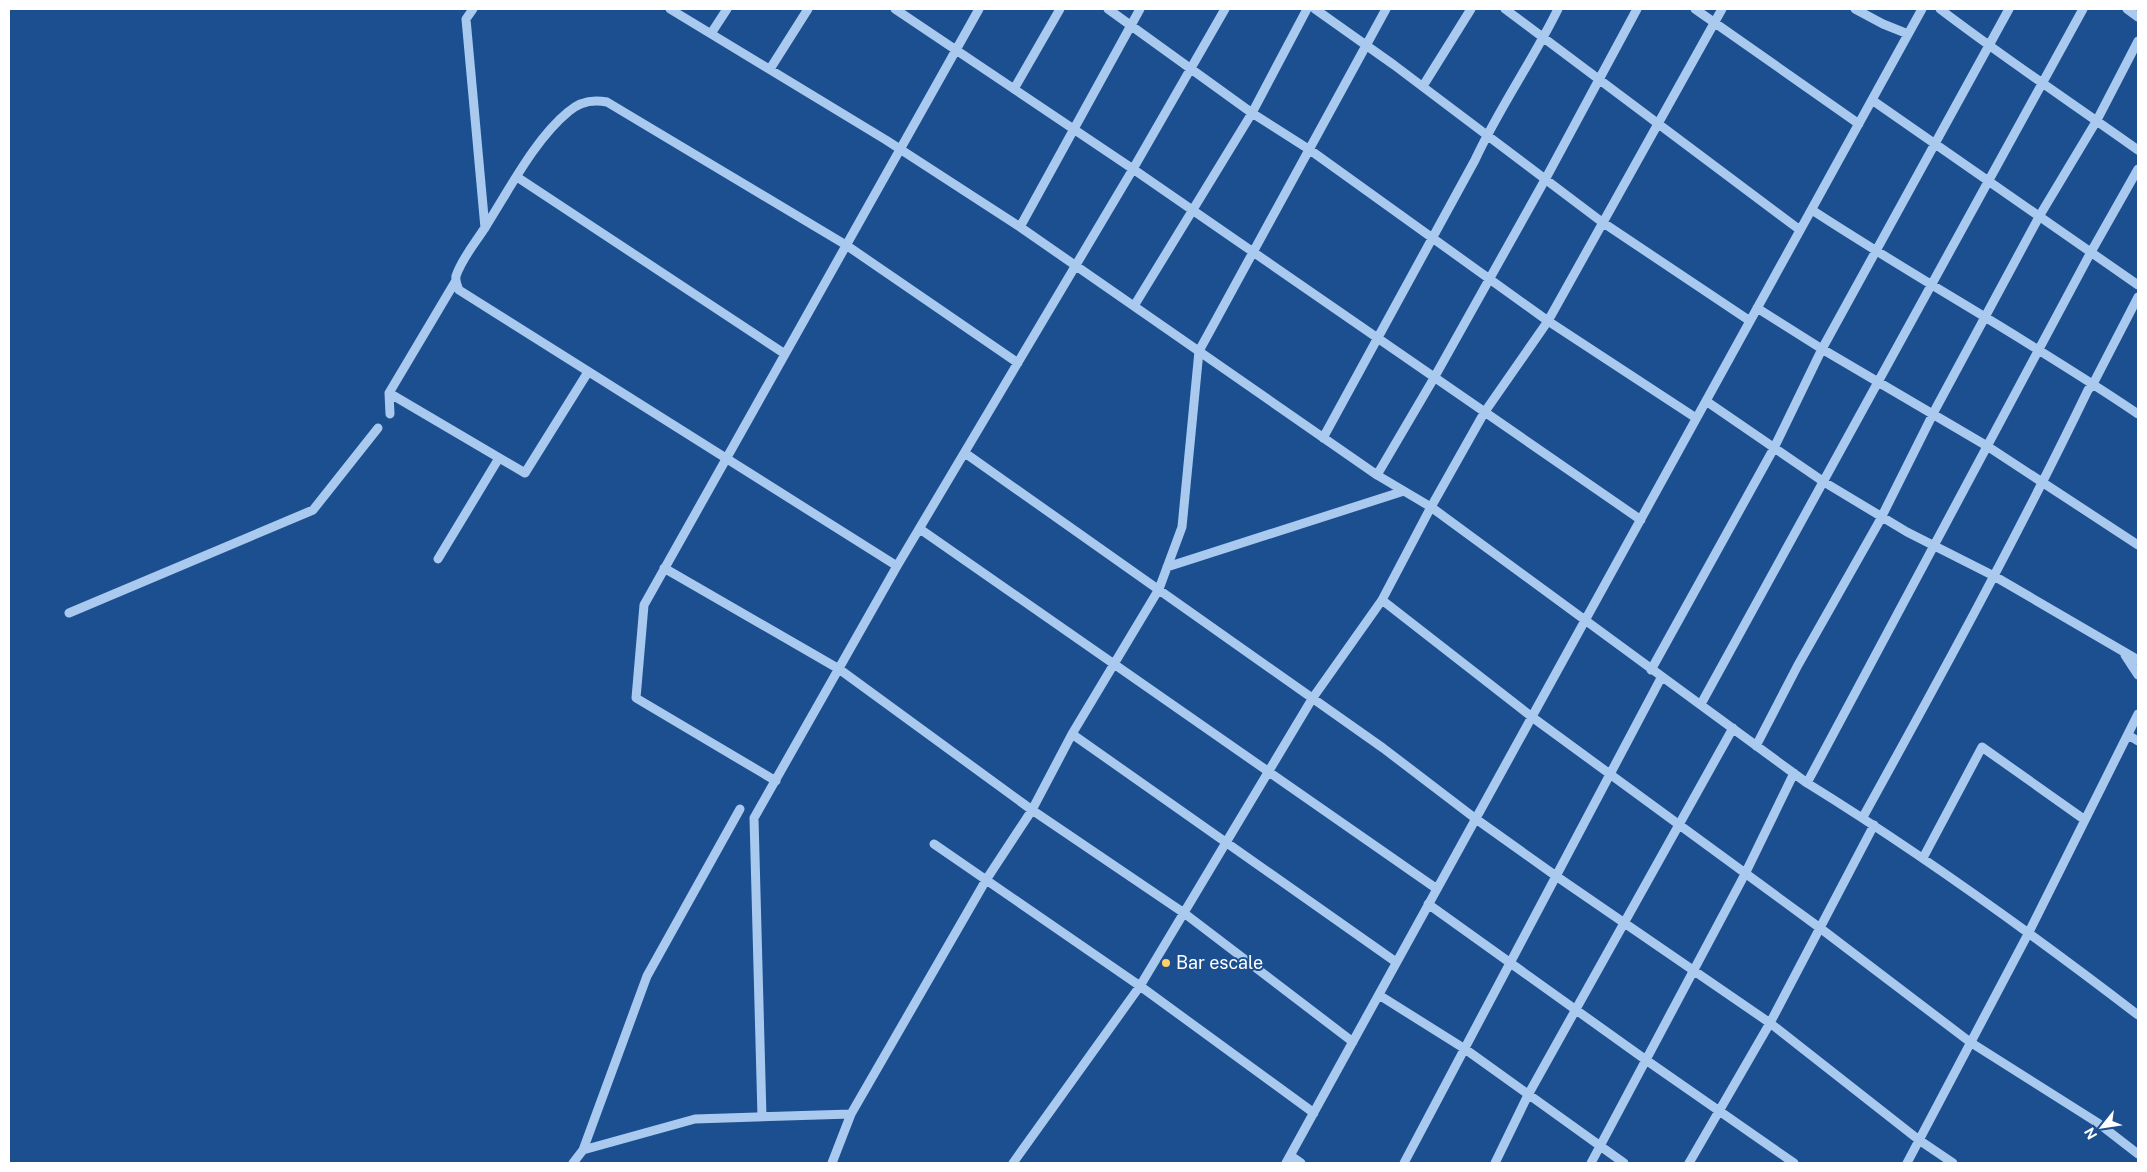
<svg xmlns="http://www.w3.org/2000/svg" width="2147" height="1172" viewBox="0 0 2147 1172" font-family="'Public Sans',sans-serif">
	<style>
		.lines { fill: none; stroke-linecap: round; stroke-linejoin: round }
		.minor { stroke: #a9c9ee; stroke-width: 9 }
		.poi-dot { fill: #ffd166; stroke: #1b4f8f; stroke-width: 2 }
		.labels { text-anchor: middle; stroke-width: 4; stroke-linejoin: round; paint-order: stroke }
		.poi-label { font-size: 18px; fill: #fff; stroke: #1b4f8f; text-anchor: start }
	</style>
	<rect width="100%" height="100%" fill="#1b4f8f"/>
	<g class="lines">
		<path class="minor" d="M473,9L466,19L485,228
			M670,9L886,140L1020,227L1140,9
			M895,9L1133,169L1641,520
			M1108,9L1252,113L1310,150L1548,321L1696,418
			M1315,9L1394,65L1602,222L1750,321
			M1505,9L1800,230
			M1695,9L1859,124
			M1855,9L1883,24L1908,34
			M1940,9C2004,58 2072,103 2138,150
			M2127,9L2138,17
			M712,32L727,9
			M770,69L808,9
			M1423,86L1471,9
			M1014,89L1060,9
			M1872,100L2138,285
			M517,177L785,354
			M1812,210C1919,280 2032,342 2138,414
			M1020,227L1377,475L1431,507L1807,783C1922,854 2031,933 2138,1015
			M1134,306L1252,113L1307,9
			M1757,308L1822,349L1987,446L2138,545
			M389,393L525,473L588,372
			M1706,401L1824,482L1907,532L1994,576L2138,660
			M390,414L389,393L455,282
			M1323,438L1475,160C1499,108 1533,60 1558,9
			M965,453L1383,748L1476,819L1556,876L1770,1023L1919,1140L1953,1163
			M1377,475L1434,378L1546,178L1637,9
			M920,529L1437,889
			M438,559L499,458
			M897,566L459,290C457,285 455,281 456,276C462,258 476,242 486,226C509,190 535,139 568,112C579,102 592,99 607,102L846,245L1018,363
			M1167,567L1404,491
			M664,568L839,669L1032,810L1184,913L1353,1042
			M1382,600L1532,717L1820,928L1970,1042L2098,1123L2138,1154
			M69,613L313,510L378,428
			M2125,655L2138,675
			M1651,670L1774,448L1822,349L2009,9
			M1701,704L2083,9
			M1072,734L1396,962
			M2128,735L2138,741
			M1756,746L1798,665L1879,522L1936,408L2040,215L2097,120L2138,41
			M776,781L636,698L644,605L979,9
			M1807,783L2091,252L2138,169
			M1863,817C1941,676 2018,535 2088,390L2093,384L2138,297
			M934,844L1140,986L1314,1113
			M1923,858L1982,747L2085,820
			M1428,904L1646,1060L1794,1163
			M1379,995L1465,1049L1624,1163
			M762,1117L754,818L897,566L1133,169L1225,9
			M583,1150L647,976L740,809
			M1291,1156L1301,1163
			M573,1163L583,1150L695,1119L851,1114
			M832,1163L851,1114L986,880L1032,810L1072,734L1159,589L1182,527L1199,351L1386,9
			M1013,1163L1140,986L1312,699L1382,600L1431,507L1484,413L1548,321L1722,9
			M1286,1163L1922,9
			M1404,1163L1661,678
			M1495,1163L1528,1095L1733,728
			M1591,1163L1745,874L1794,773
			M1689,1163L1770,1023L1874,825
			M1907,1163L2028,934L2138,714"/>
	</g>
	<circle class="poi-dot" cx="1166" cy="963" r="5"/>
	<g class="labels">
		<g class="poi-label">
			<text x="1176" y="969">Bar escale</text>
		</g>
	</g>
	<rect width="2147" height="1172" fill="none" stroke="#ffffff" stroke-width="20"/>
	<g transform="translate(2102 1127) rotate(240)" stroke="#1b4f8f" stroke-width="4" paint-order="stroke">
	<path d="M0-4L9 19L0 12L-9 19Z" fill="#ffffff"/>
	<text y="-8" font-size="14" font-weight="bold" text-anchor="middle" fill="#ffffff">N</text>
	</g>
</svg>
